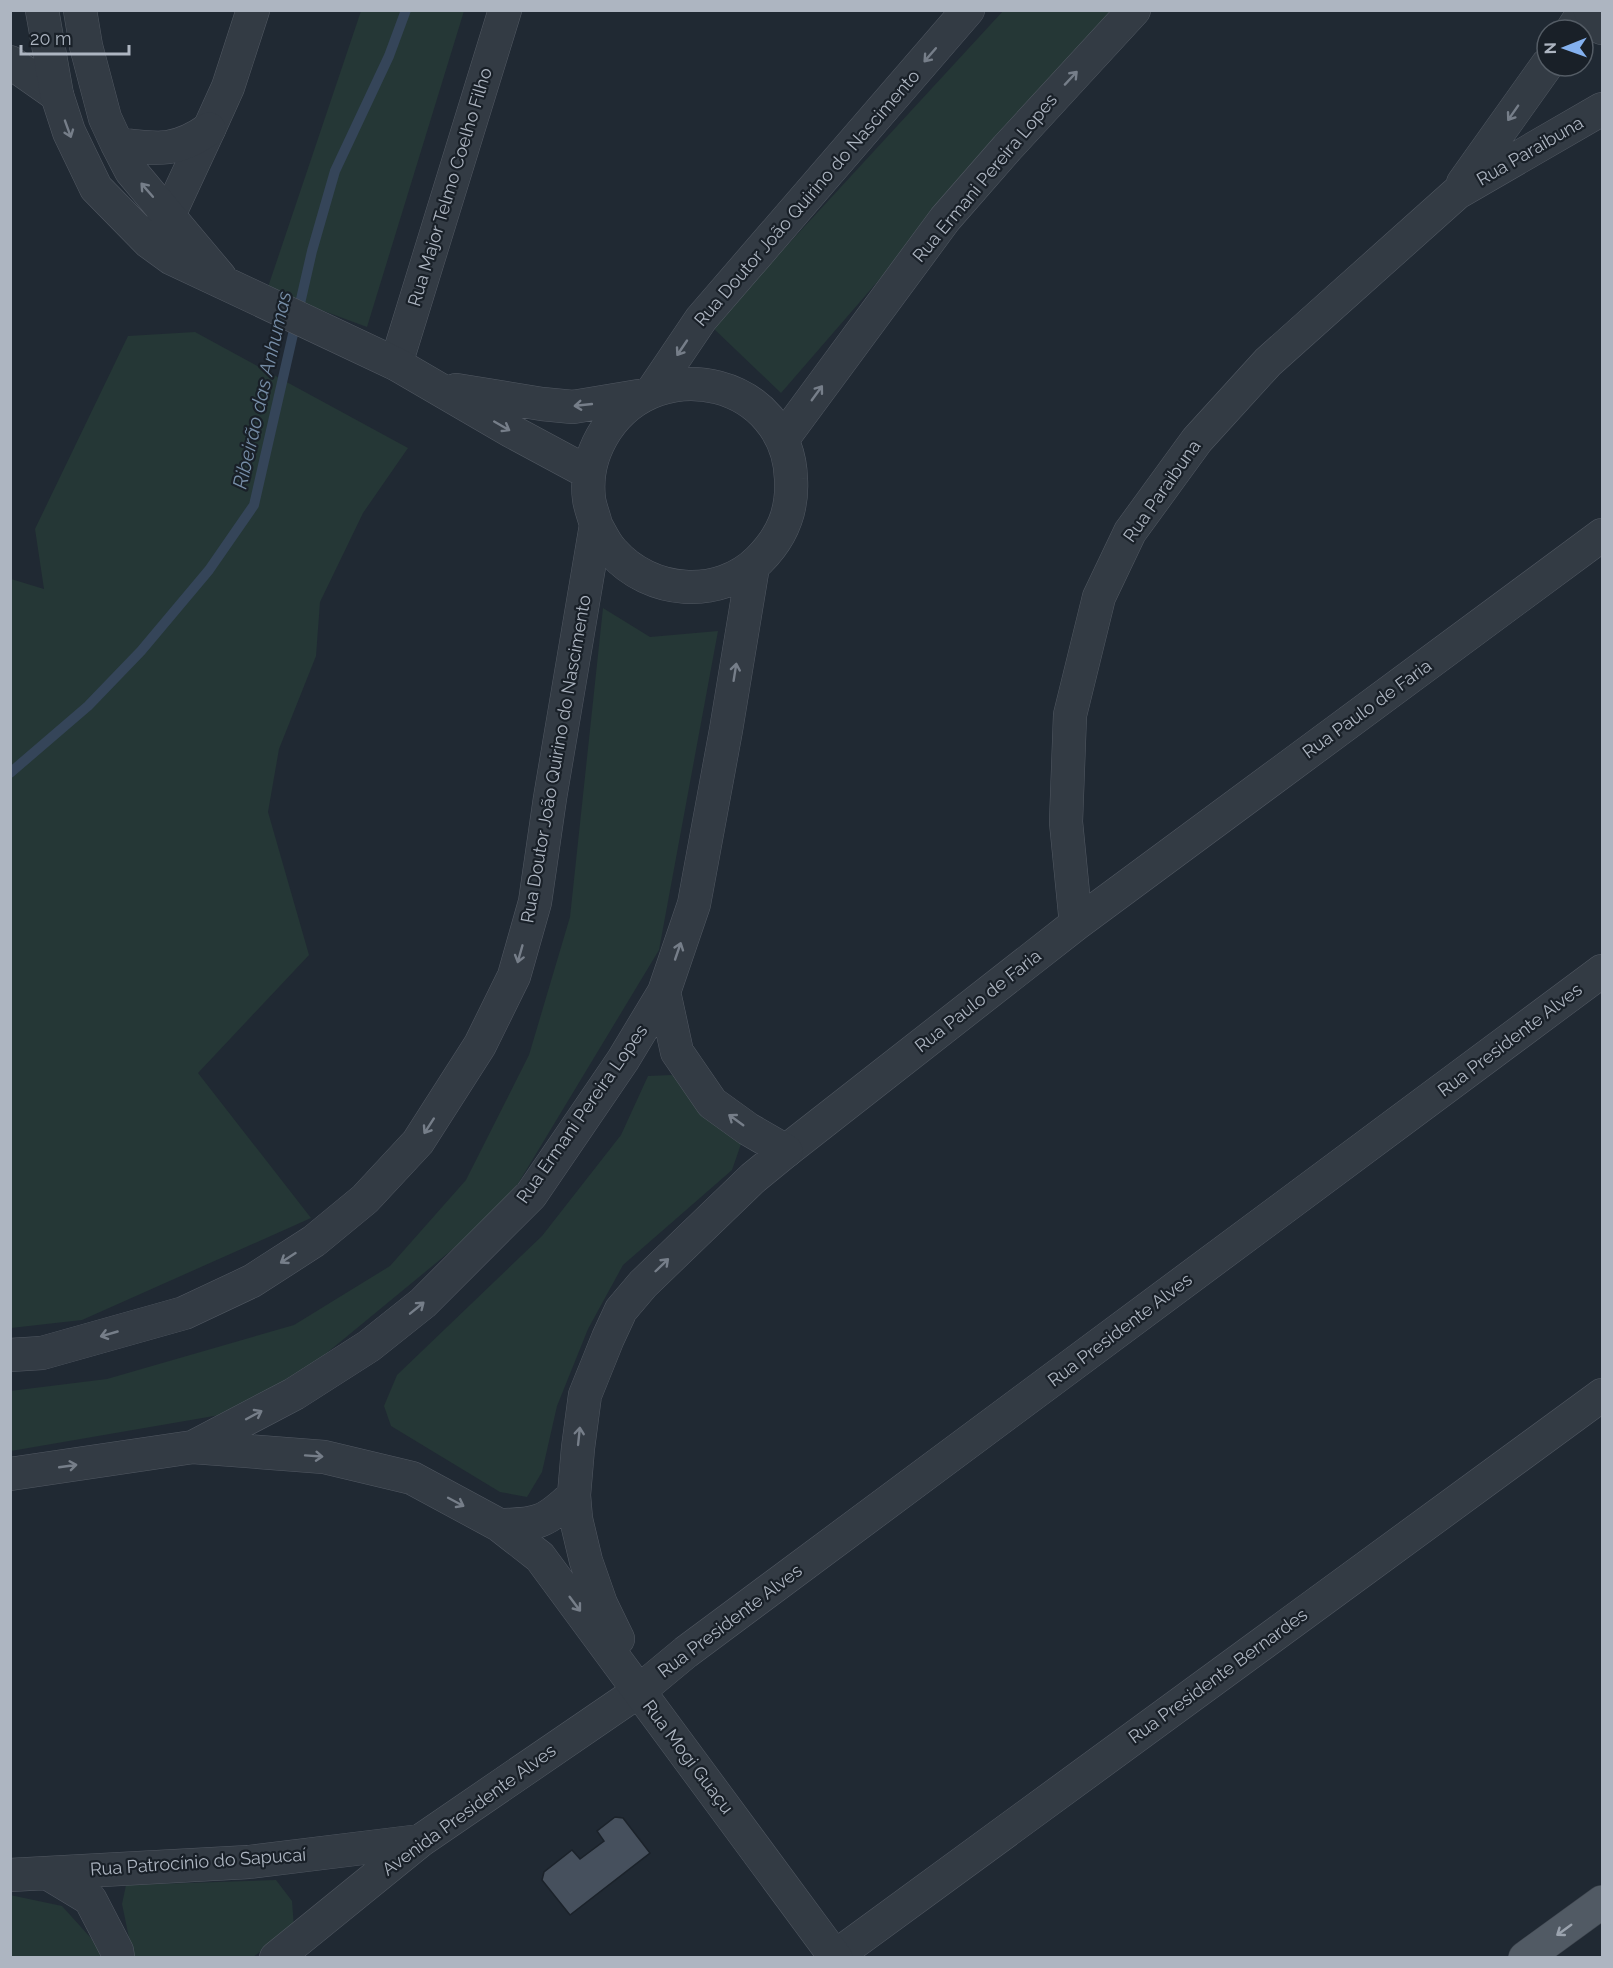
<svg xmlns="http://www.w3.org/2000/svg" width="1613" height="1968" viewBox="0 0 1613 1968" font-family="Raleway,sans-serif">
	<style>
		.green { fill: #253736 }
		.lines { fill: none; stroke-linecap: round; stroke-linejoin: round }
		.stream { stroke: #354559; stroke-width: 10 }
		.building { fill: #46505d; stroke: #1b222a; stroke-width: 1.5 }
		.minor-casing { stroke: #515862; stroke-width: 34 }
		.tertiary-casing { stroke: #515862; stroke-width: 34 }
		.primary-casing { stroke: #3d444d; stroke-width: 34 }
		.minor { stroke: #333b44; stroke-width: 33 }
		.tertiary { stroke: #333b44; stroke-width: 33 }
		.primary { stroke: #515a64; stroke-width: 33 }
		.oneway { stroke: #767e89 }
		.oneway2 { stroke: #9ba3ae }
		.labels { text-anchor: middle; stroke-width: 4.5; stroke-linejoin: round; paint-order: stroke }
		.street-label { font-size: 18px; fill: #adb5c1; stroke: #192028 }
		.water-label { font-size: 20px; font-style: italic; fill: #778ea8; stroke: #192028 }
	</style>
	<rect width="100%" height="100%" fill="#202933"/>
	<path class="green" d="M361,11H464L367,327L267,290Z
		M1003,11H1112L781,393L712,327Z
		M195,332L408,448L363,513L320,602L316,656L279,749L268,812L309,955L198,1073L311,1218L82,1320L11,1328V579L44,589L35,529L128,336Z
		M603,608L650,637L718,631L659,950L504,1207L260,1408L11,1451L10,1391L107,1379L294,1325L390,1266L466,1180L529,1055L570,917Z
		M672,1075L741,1144L732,1170L623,1265L588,1329L557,1406L542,1472L527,1497L500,1492L391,1426L384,1406L397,1375L542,1236L621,1135L648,1076Z
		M276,1880L292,1901L294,1928L253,1957H133L122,1904L126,1885Z
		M10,1895L62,1906L99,1947L100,1957H11Z"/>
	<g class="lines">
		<path class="stream" d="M10,773L88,706L141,651L209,570L254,505L312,251L335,171L389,56L406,10"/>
	</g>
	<path class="building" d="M615,1817L623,1818L650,1853L570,1915L542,1880L544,1872L572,1850L580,1859L604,1841L597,1831Z"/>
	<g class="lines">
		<defs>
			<path id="minor" d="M1572,30L1585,10
				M10,62L57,95
				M1463,183L1547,65
				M152,238L169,215L209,129L228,87L253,10
				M396,364L505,10
				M1076,924L1066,822L1070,715L1099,597L1130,532L1197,440L1268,362L1457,193L1602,109
				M786,1151L1076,924L1602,535
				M47,1873L90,1899L117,1951L118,1958
				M10,1875L249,1862L420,1841
				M276,1958L420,1841L639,1691
				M833,1958L1602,1395"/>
			<path id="tertiary" d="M42,10L57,95L69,132L96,188L149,242L171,258L396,364L511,431L589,473
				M80,10L86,46L105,118L117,144L131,171L220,277
				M1590,10L1602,28
				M117,144C157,149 175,153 209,129
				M456,390L542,404L573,407L639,396
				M653,390L701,319L968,10
				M782,440L945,219L1007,148L1134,10
				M10,1355L42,1353L184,1313L252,1281L314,1241L365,1199L418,1142L480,1045L514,976L535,902L550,798L596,525C594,516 590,507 589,499C586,474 593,450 606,430C660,349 788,381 791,479C793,512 782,537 759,560C719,600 650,594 613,552C606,545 601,534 596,525
				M193,1447L324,1457L412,1478L499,1525L540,1557L836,1958
				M10,1474L193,1447L294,1394L369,1346L423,1303L531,1195L623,1060L664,992L694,904L726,730L753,566
				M499,1525C538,1525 546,1522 574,1495
				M618,1639L601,1604L586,1561L576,1519L574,1495L578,1448L585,1395L608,1338L621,1310L643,1284L753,1178L786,1151L748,1129L712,1103L677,1052L664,992
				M639,1691L686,1652L1602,971"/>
			<path id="primary" d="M1525,1958L1602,1902"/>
		</defs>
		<use href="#minor" class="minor-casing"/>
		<use href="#tertiary" class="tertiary-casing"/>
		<use href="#primary" class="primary-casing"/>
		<use href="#minor" class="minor"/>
		<use href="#tertiary" class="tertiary"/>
		<use href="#primary" class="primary"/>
	</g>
	<defs><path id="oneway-shaft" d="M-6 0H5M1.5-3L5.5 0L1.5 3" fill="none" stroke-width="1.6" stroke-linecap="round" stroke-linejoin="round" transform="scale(1.5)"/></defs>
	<g class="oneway">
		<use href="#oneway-shaft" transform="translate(930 55) rotate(131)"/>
		<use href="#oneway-shaft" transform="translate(1071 78) rotate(-47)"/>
		<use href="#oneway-shaft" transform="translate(1513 113) rotate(125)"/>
		<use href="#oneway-shaft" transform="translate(68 129) rotate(70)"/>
		<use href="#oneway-shaft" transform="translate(147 190) rotate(-131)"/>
		<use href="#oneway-shaft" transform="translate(682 348) rotate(124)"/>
		<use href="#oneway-shaft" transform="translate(817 393) rotate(-54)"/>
		<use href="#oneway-shaft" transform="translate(583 405) rotate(174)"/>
		<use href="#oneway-shaft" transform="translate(502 426) rotate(30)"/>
		<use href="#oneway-shaft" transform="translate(735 672) rotate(-81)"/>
		<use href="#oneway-shaft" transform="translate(678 951) rotate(-71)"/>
		<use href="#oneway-shaft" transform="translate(520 954) rotate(106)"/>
		<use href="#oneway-shaft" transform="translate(736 1120) rotate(-144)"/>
		<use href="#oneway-shaft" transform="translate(429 1126) rotate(123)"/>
		<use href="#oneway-shaft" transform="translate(288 1258) rotate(147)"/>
		<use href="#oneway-shaft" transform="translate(662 1265) rotate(-44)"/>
		<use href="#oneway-shaft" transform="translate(417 1308) rotate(-39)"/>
		<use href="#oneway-shaft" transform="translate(109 1334) rotate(164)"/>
		<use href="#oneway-shaft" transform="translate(254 1415) rotate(-28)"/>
		<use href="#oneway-shaft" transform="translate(579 1436) rotate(-84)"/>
		<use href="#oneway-shaft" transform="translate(314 1456) rotate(4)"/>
		<use href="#oneway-shaft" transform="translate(68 1466) rotate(-8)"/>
		<use href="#oneway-shaft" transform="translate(456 1502) rotate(28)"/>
		<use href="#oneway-shaft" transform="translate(575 1604) rotate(53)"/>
	</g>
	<use class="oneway2" href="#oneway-shaft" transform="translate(1564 1930) rotate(144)"/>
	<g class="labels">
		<g class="street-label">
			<text transform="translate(1530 151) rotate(-30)" y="6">Rua Paraibuna</text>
			<text transform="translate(985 178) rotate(-50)" y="6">Rua Ermani Pereira Lopes</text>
			<text transform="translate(450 187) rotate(-73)" y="6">Rua Major Telmo Coelho Filho</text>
			<text transform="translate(807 198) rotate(-49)" y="6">Rua Doutor João Quirino do Nascimento</text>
			<text transform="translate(1162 491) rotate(-55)" y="6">Rua Paraibuna</text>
			<text transform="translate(1367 709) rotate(-36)" y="6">Rua Paulo de Faria</text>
			<text transform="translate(556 759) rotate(-80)" y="6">Rua Doutor João Quirino do Nascimento</text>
			<text transform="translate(978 1001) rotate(-38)" y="6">Rua Paulo de Faria</text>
			<text transform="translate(1510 1040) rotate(-37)" y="6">Rua Presidente Alves</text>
			<text transform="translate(582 1114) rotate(-55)" y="6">Rua Ermani Pereira Lopes</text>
			<text transform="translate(1120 1330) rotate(-37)" y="6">Rua Presidente Alves</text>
			<text transform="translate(730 1621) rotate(-37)" y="6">Rua Presidente Alves</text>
			<text transform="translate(1218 1676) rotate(-36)" y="6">Rua Presidente Bernardes</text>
			<text transform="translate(688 1757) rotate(53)" y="6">Rua Mogi Guaçu</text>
			<text transform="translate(469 1810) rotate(-36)" y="6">Avenida Presidente Alves</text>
			<text transform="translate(198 1862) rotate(-4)" y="6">Rua Patrocínio do Sapucaí</text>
		</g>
		<g class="water-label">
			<text transform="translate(262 390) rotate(-77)" y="7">Ribeirão das Anhumas</text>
		</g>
	</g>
	<rect width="1613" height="1968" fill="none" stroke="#adb5c1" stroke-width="24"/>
	<g transform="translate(1565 48) rotate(269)"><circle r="28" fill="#192028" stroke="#545c65" stroke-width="1.5"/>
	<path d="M0-4.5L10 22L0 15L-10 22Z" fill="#84b1ef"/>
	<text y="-9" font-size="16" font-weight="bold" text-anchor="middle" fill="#adb5c1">N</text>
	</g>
	<path d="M21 45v9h108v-9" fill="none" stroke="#adb5c1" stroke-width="3"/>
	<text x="30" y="45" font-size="18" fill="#adb5c1" stroke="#192028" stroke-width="4.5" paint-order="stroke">20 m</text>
</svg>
